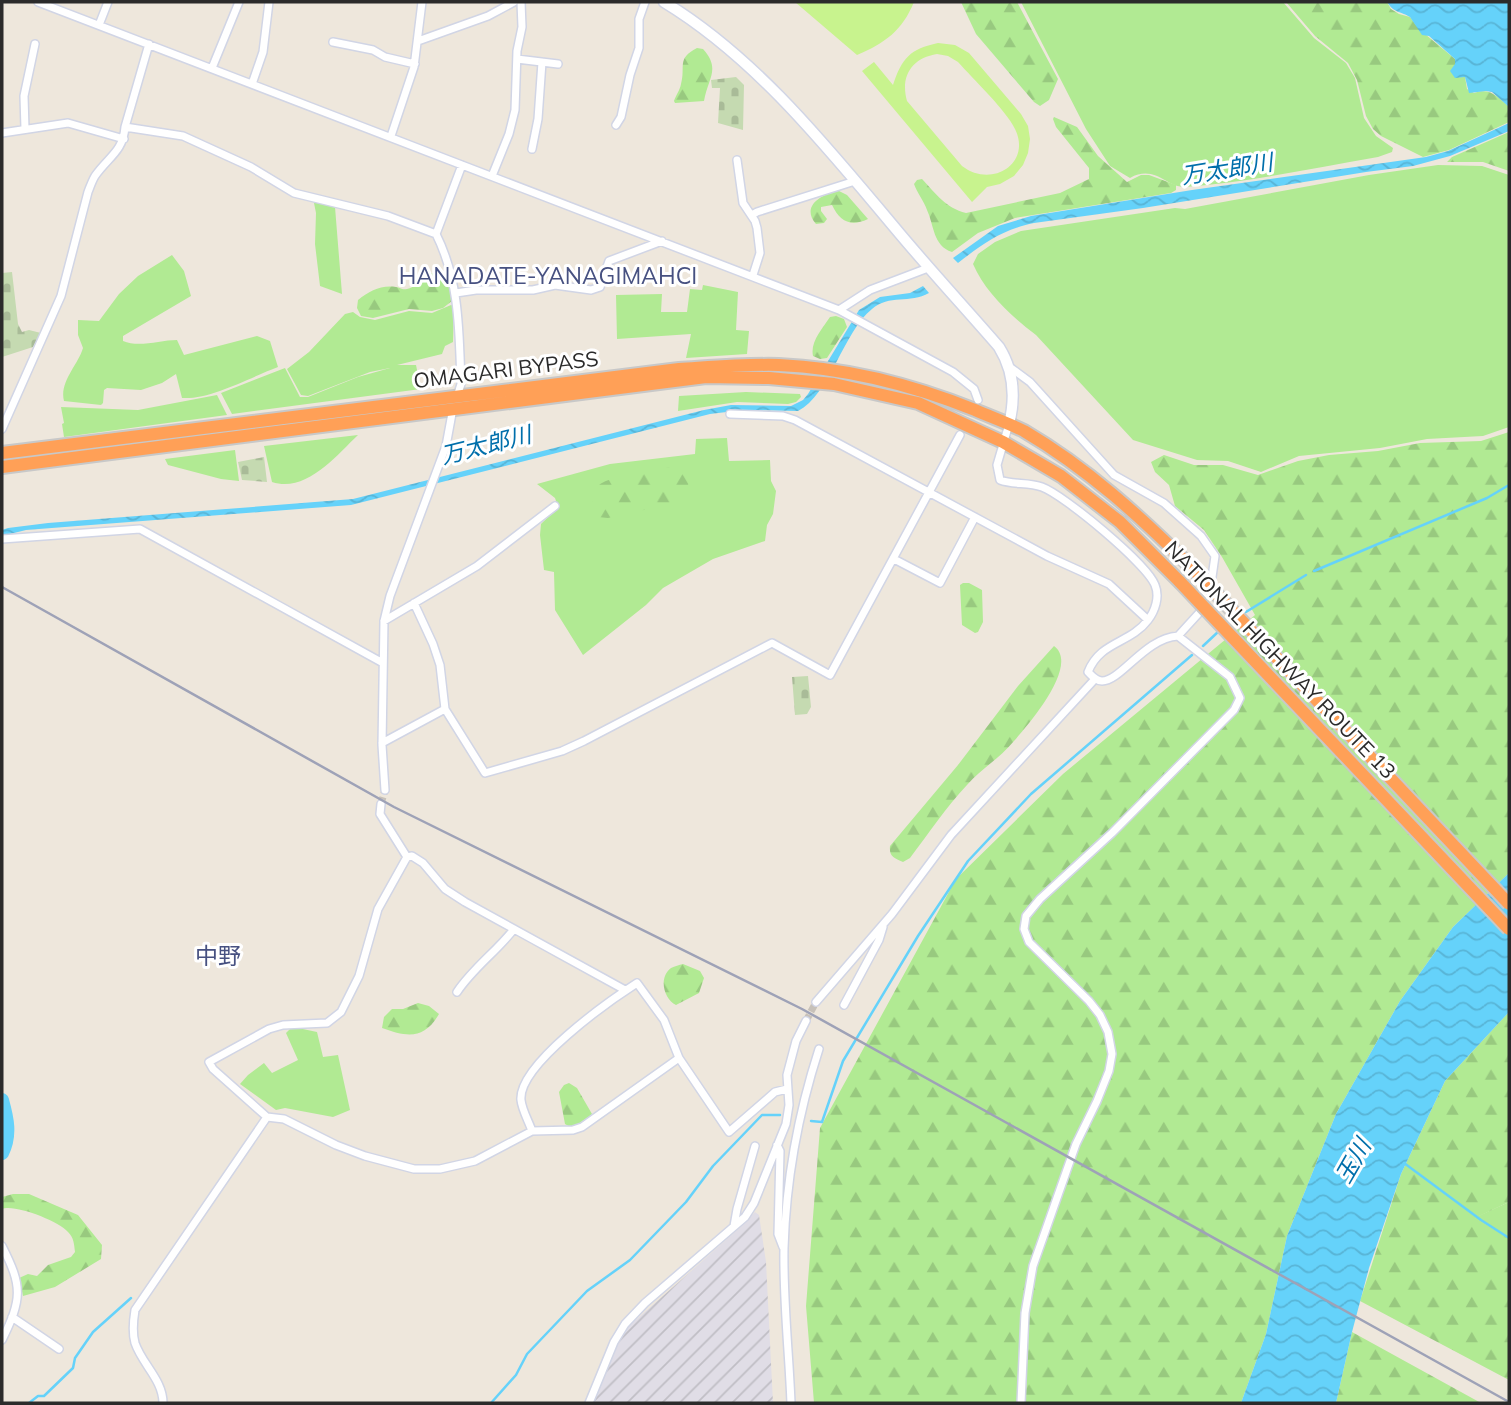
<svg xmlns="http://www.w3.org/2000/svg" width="1511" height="1405" viewBox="0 0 1511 1405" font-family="Mulish,'Noto Sans JP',sans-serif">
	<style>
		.industrial { fill: url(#industrial-furrows) }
		.grass { fill: #b1ea93 }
		.forest { fill: url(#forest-firs) }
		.cemetery { fill: url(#cemetery-stones) }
		.pitch { fill: #c8f38e; fill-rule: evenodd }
		.water { fill: url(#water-waves) }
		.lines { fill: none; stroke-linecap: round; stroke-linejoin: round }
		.stream { stroke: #65d2fa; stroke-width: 2.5 }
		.river { stroke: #65d2fa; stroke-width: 14 }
		.street-tunnel { stroke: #c7c1b9; stroke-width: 7; stroke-dasharray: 7 3.5; stroke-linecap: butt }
		.street-casing { stroke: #d1d5e5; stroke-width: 10 }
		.secondary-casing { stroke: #d1d5e5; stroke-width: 13 }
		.highway-casing { stroke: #c8c8c8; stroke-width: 16 }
		.street { stroke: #fff; stroke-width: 7 }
		.secondary { stroke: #fff; stroke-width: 10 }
		.highway { stroke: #ffa057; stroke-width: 12 }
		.rail { stroke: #9ea2b7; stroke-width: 2.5 }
		.highway-bridge-casing { stroke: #c8c8c8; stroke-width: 16; stroke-linecap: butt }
		.highway-bridge { stroke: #ffa057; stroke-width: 12 }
		.labels { text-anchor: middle; stroke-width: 6; stroke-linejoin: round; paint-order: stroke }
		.street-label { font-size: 21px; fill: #2b2b2b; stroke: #fff }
		.water-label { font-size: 23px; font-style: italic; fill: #006fab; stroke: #fff }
		.neighbourhood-label { font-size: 23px; fill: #475181; stroke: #fff }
	</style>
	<defs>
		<pattern id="industrial-furrows" width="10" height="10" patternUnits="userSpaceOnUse" patternTransform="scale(1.75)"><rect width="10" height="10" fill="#e0dde6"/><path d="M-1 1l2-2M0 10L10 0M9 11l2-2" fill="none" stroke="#c0bec5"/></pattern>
		<pattern id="forest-firs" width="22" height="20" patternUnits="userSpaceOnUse" patternTransform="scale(1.75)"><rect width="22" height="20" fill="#b1ea93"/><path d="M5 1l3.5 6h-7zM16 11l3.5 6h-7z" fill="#98c97f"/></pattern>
		<pattern id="cemetery-stones" width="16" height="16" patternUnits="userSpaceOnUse" patternTransform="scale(1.75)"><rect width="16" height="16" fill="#c5dab1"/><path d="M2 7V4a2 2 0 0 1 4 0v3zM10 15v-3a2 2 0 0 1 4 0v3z" fill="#a9bb98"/></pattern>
		<pattern id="water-waves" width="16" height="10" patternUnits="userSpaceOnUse" patternTransform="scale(1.75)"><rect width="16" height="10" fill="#65d2fa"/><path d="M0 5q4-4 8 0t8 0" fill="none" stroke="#58b4d6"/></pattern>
	</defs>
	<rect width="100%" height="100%" fill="#eee7dc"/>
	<path class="industrial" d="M755,1212L759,1215L766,1262L773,1403H593L610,1358L628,1327L743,1225Z"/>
	<path class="grass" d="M1021,2H1283L1314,38L1346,63L1355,78L1364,118L1376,136L1393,148L1392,152L1378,157C1314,168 1250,182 1185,187C1167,188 1155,164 1130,178L1110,166L1086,129Z
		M1438,165L1482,166L1509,175V427L1483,436L1427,439L1380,448L1299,456L1261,472L1228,461L1197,460L1133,440L1036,335C1011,316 985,292 973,264L978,254L995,242L1021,231L1175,208L1185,209L1369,175Z
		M316,201L335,207L342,294L320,286L315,244L316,213L314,203Z
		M172,255L184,271L191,296L123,336V341C139,348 160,340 177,340L184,355L257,336L270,341L278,367C251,377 210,400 182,398L176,374L162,383L141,390L107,388L104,390L103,403L101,405L64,401C59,382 78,365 83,348L78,335V320L99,321L119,294L138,276Z
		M703,285L738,292L736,330L749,331L747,354L686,358L691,334L617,339L616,295L662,294L661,312H687L690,289L702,290Z
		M451,305L454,306L453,342L445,346L442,354L397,365H416L421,389L232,414L221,393L285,368L300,397H308L358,377L390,368L370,372L308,396L301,395L287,369L309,352L345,314L353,312L360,317L375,320L409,311L432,313Z
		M746,392L800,394L801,397L796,402L788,404L737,402L678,411L679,396Z
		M217,395L227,415L64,437L62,424L64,423L61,407L138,410Z
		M358,435C335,457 306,493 272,482L264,446Z
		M727,438L729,461L770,460L771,481L776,491L773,514L767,525L765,541L713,559L663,588L646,605L583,655L555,610L554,572L544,570L540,535L541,524L558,507L555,498L537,484L610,464L695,454L696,439Z
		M235,450L239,481L221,479L168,465L165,459Z
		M298,1028L317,1032L323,1057L338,1055L350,1110L333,1117L285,1108L276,1110L240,1084L248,1075L264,1063L272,1073L298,1060L286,1033L290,1029Z
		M1509,1202V1238L1474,1218Z"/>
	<path class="forest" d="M961,2H1017L1058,79L1049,100L1040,106L1034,102L976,34Z
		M1286,2H1387L1391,9L1399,14L1410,17L1419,29L1455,59L1461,76L1465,77L1467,89L1474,93C1490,87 1498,97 1509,107V122L1449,150L1423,157L1381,136L1373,129L1366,116L1357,80L1348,63L1315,36Z
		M697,48L703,49C721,69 708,78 704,101L675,103L674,101C676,95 680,90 681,84C686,66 676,59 697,48Z
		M1054,117L1077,127L1098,156L1127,182L1141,175H1149L1176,185V190L1171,193L1015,218L978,233L952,252C933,246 934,225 927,210C924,201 917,193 914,184L917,180L922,179C936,194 946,208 966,213L1060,193L1089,179V168L1056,127L1053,119Z
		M1509,132V171L1483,162H1447L1452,157Z
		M839,191L847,195L868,219C851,227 840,222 832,205L821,207V211L827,219L824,223L816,224C800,206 823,193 839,191Z
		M432,273L445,276L449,282L452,301L443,308L432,311L409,309L373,318L361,316L357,308L358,300C370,291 380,285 396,287C402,288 401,290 407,289C417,287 422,277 432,273Z
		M836,316L844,319L847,327L827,358L820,359L813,356C810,342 822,329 830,317Z
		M1509,432V873L1453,927L1400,1001L1336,1114L1287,1236L1266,1334L1241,1403H814L806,1306L820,1128L956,879L1063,774L1255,615L1222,557L1204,530L1175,506L1169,485L1155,472L1151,462L1164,455L1194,465H1223L1258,475L1298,461L1329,455L1378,451L1420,443L1481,441Z
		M672,467H689L691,479L681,500L666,505L608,518L598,517L593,505L592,489C614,473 646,471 672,467Z
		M963,583H969L982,590L983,622L978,632L975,633L962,625L960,585Z
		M1054,646C1080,665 1029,724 1014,741C1000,758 981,769 967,785C946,807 929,833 910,858L903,862C894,858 889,857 890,846L958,765L1018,686Z
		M683,964L700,971L704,978L699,993L676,1005C664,999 658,978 671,968C675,966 679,965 683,964Z
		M418,1003L429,1006L439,1014C424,1040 407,1037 382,1028L384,1017L392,1009H403Z
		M1509,1012V1202L1475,1218L1509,1238V1380L1360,1301L1401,1174L1445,1081Z
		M569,1083L577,1088L592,1114L582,1125L572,1128L565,1124L559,1092L564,1085Z
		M13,1194H29L78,1215L102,1245L101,1259L55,1287L23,1296L19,1278L28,1274L37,1276L48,1265L71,1257L75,1252C74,1244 74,1238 68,1232C58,1221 15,1204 2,1209V1197Z
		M1352,1332L1481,1403H1336Z"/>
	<path class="cemetery" d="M736,77L744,85L743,130L718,123L720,88H712L711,80Z
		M12,272L18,324L22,332L29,330L41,333L33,347L2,357V273Z
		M264,457L267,482L242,480L238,462Z
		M808,676L811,707L807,714L795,715L792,677Z"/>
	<path class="pitch" d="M795,2H914C902,31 885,43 857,55Z
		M938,43L955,45L969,53L1021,114L1028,126L1030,139L1028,153L1023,165L1014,176L1000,184L987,187L972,202L862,71L874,62L893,85C902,58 910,49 938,43ZM937,54L948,56L958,62C973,79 1006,110 1015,129C1032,163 992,189 962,166L907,101C900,76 912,58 937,54Z"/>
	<path class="water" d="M1387,2H1509V107L1492,92L1486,91L1469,93L1465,77L1455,78L1450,71L1455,64V59L1429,36L1422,35L1410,17C1400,11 1394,13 1387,2Z
		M1509,123V131L1450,156L1413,166L1366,172L1143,208L1034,223C1001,230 984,243 958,263L953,258L998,226L1031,216L1192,190L1426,157L1448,151Z
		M923,286L929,293C910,304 889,294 872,309C843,332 830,395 798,411L743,410L710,414L351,505L26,530L2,536V530L8,528L48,523L353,499L704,410L731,405L791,406L803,400L808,394L859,310L880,297L910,293Z
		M1509,873V1012L1445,1081L1401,1174L1369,1268L1352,1332L1336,1403H1241L1266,1334L1287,1236L1336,1114L1400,1001L1453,927Z"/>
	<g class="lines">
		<path class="stream" d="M1314,571L1487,498L1509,485
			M1241,615L1306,575
			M1203,646L1219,631
			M811,1121L822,1122L843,1061L918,936L968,861L1031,794L1192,655
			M1404,1163L1481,1220L1509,1238
			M29,1403L38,1396H44L73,1368L75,1358L93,1332L131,1298
			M491,1403L516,1375L527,1354L587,1291L630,1260L686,1202L713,1166L762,1115H780"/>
		<path class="river" d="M2,1100C7,1118 11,1135 2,1153"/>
		<path class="street-tunnel" d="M381,804L385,790
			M806,1021L816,1002"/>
		<defs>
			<path id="street" d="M38,2L839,310L870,290L928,268
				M99,25L108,2
				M418,41L488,16L514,2
				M333,42L373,50L385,57L415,64
				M517,59L558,64
				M212,68L239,2
				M252,84L263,52L269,2
				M616,125L621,117L630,75L639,48V19L645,2
				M125,127L183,136L251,167L294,193L388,216L436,234C460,282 459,332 461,384L457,397
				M25,129L24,96L35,44
				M2,133L68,123L124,139
				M391,136L414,67L422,2
				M532,149L538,119L542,62
				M737,160L743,203L755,221L757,228L760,253L753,275
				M492,176L509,134L515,110L517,51L522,27L521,2
				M752,215L757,212L855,181
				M436,234L462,165
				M456,293L476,290H533L555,285L591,290L600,287L609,261L662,241
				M839,310L953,372L974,389L978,400
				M1011,368L1030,382L1114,475L1164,503L1201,536L1215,556L1212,577L1199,613L1178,636
				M730,414L783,416L795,420L1047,556L1109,584L1148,620
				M1009,424L997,465L1000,480C1013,485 1028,482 1042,487C1064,495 1147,564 1155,585C1160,597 1155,611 1148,620C1130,644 1100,641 1088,672C1092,676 1096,681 1102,681C1121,681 1145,638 1178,636L1230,677L1240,698L1234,710L1112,833L1040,899L1026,916L1024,929L1029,942L1089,1001L1100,1015L1108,1032L1112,1054L1109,1071L1097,1101L1076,1144L1033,1266L1025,1313L1021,1403
				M2,429L61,296L88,192C90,187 92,181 95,176C108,157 123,152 125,127L149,44
				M2,539L140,529L383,663
				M894,559L940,583L975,517
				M384,621L477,566L555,506
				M445,709L485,773L562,751L584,741L772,643L830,675L960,435
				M382,743L445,709L440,665L433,644L414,603
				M385,790L382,745L384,621L390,596L446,446L453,408
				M381,804L380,814L407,857L412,856L423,863L445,889L465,902L625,990
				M407,857L378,909L359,976L341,1012L327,1023L283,1025L269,1029L209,1062L213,1069L267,1117L284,1119L336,1145L365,1156L414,1169H440L475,1161L532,1131L573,1130L582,1127L679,1058L729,1132L775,1092L787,1089
				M457,992C473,968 496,952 514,929
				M816,1002L892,914L951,835L1095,679
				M844,1005L879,940L883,927
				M532,1131C529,1122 522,1110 521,1100C518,1065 609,1001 637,983L664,1020L679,1058
				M777,1145L780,1151L778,1234L783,1247
				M734,1226L737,1209L755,1146
				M2,1246C23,1287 22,1299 2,1340
				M12,1317L59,1349
				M163,1403C163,1380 142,1364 135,1343C132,1332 133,1322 135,1310L267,1117
				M589,1403L614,1342L625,1324L645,1303L745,1217L754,1203L786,1124L789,1105L787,1075L796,1041L806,1021
				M791,1403C789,1352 783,1300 784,1248C786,1179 798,1114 819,1049"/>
			<path id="secondary" d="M664,2C758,59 830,151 900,234C932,272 966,309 999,347C1014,371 1016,396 1009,424"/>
			<path id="highway" d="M2,453L679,369C712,367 746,364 779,365C846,368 913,385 975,410C991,417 1008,423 1024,431C1087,468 1141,517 1192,568
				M2,467L706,377L769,378L834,384L918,403L1003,442L1061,476L1120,522L1180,582"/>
		</defs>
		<use href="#street" class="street-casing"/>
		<use href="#secondary" class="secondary-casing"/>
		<use href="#highway" class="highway-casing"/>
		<use href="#street" class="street"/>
		<use href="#secondary" class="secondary"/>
		<use href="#highway" class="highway"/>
		<path class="rail" d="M2,587L394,807L802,1009L1509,1402"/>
		<defs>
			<path id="highway-bridge" d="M1192,568L1509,904
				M1180,582L1509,929"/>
		</defs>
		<use href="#highway-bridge" class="highway-bridge-casing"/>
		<use href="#highway-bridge" class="highway-bridge"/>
	</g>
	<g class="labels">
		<g class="street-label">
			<text transform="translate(506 370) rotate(-7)" y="7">OMAGARI BYPASS</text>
			<text transform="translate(1280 660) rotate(46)" y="7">NATIONAL HIGHWAY ROUTE 13</text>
		</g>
		<g class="water-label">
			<text transform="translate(1227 169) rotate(-9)" y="8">万太郎川</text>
			<text transform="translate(486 445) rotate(-14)" y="8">万太郎川</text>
			<text transform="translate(1353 1161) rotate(-60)" y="8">玉川</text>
		</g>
		<g class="neighbourhood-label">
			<text x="548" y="284">HANADATE-YANAGIMAHCI</text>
			<text x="218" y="964">中野</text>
		</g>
	</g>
	<rect width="1511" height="1405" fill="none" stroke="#2b2b2b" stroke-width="7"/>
</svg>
